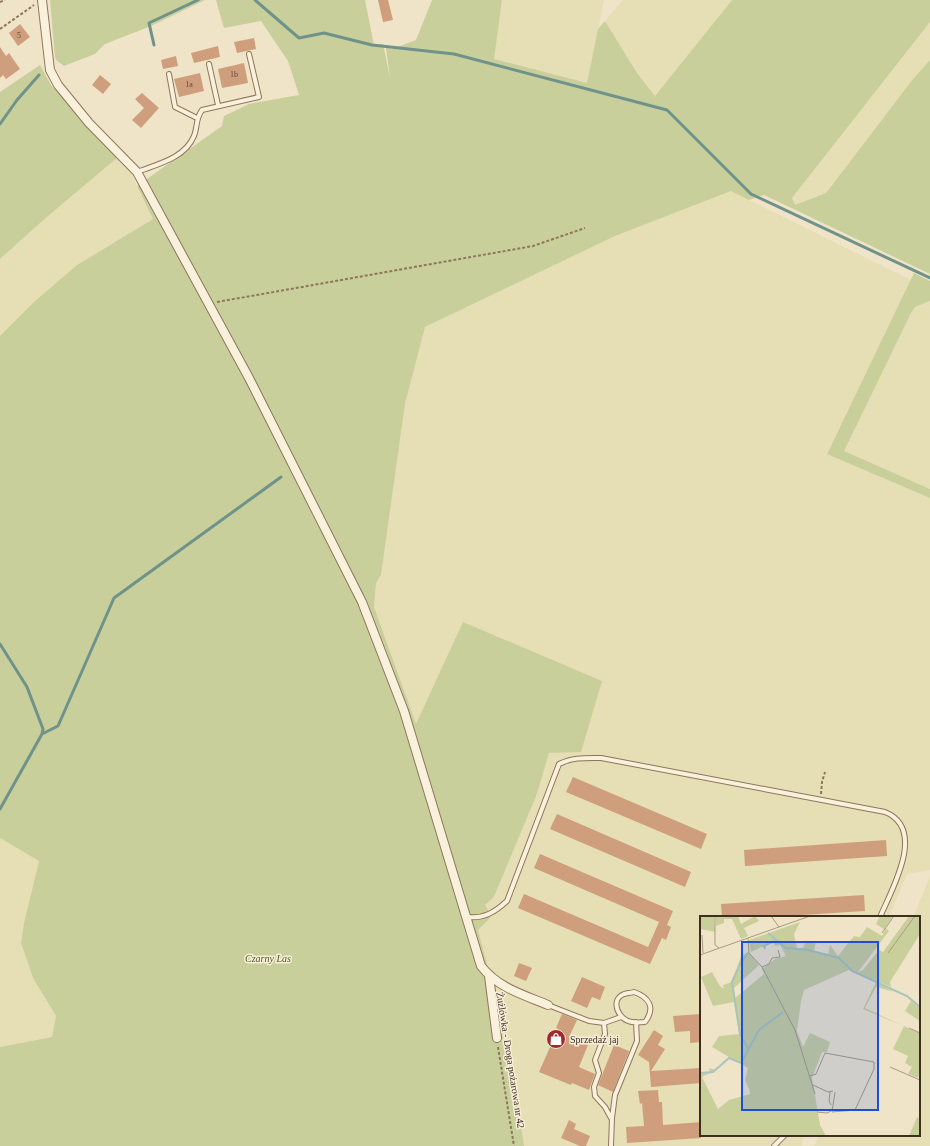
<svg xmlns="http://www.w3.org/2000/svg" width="930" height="1146" viewBox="0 0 930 1146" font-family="Georgia,serif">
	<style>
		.farmland { fill: #e6deb5 }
		.green { fill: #c9cf9b }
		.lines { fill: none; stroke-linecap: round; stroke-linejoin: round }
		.stream { stroke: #6f938a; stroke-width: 3 }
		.building { fill: #cf9f7d }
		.lane-casing { stroke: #8d765c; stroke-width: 6 }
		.street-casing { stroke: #8d765c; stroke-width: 10 }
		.path { stroke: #8d765c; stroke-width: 2; stroke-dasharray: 3 2; stroke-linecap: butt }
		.lane { stroke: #faf1dc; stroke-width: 4 }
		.street { stroke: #faf1dc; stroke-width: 8 }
		.labels { text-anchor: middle; stroke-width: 3; stroke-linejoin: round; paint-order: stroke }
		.number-label { font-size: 8px; fill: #624a37 }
		.park-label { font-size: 10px; font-style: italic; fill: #4d5a26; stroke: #f7eed8 }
		.poi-label { font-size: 10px; fill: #3d2e20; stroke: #f7eed8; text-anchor: start }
		.street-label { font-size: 10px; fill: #3d2e20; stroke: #f7eed8 }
		.inset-river { fill: none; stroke: #a9c4bc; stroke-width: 2 }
		.inset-road { fill: none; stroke: #a89b85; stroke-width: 1 }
		.view { fill: #1d4ed8; fill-opacity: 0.15; stroke: #1d4ed8; stroke-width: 2 }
		.inset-edge { fill: none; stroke: #3d2e20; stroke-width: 2 }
	</style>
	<rect width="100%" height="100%" fill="#f0e4c8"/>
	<path class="farmland" d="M502,0H604L587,84L493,59Z
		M623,0H732L655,96L637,73L605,21Z
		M930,22V60L913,79L826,193L795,205L792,198Z
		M117,158L131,174L153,219L77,265L0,393V259L48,216Z
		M731,191L911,280L827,453L930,498V870L907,874L889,917H701V1135H803L802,1146H524L520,1119L488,968L478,930L492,916L485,905L493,898L496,892L537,794L549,753L416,725L374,607L376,583L381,575L405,404L425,327L615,236Z
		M930,301V489L843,451L911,313L915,307Z
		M0,838L39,861L24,923L21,943L33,978L56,1016L52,1037L0,1047Z
		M930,877V1146H814L819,1135H919V917H913Z"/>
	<path class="green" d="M50,0H205L151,26L105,44L95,54L64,66L56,60L55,57Z
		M216,0H365L374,45L383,44L390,78L386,48L392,49L416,40L432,0H502L494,59L587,83L598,29L605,21L637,73L655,96L732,0H930V22L792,198L795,205L826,193L913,79L930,60V274L764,195L749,200L731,191L615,236L425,327L405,404L381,575L376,583L374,607L416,724L463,622L602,681L581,752L549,753L537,794L496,892L493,898L485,905L492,916L478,930L488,968L520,1119L524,1146H0V1047L52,1037L56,1016L33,978L21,943L24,923L39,861L0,838V336L34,302L77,265L153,219L137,186L222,126L224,116L249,104L299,95L288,61L261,21L224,28Z
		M40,65L51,85L117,158L48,216L0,259V92Z
		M914,273L930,281V301L915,307L911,313L844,451L930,489V498L827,454Z"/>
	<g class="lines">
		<path class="stream" d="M255,0L299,38L324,33L372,45L454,54L667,110L751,194L930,278
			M154,45L149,23L198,0
			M0,124L17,100L39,75
			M0,644L27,687L43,729L42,734L0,809
			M42,734L58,726L114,598L281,477"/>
	</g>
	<path class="building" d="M378,0H388L393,20L383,22Z
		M20,24L30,37L18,46L9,33Z
		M254,38L256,49L237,53L234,42Z
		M218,46L220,57L194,63L191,53Z
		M0,47L6,56L9,53L20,69L6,79L3,75L0,78Z
		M176,56L178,66L163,69L161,60Z
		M244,63L248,83L222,88L218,69Z
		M200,73L204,91L179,97L174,79Z
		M100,75L111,84L103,94L92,85Z
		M142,93L159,108L141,128L132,120L144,108L135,99Z
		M573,777L707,834L701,849L566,792Z
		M557,814L691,872L685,887L550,829Z
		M886,840L887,856L745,866L744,850Z
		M540,854L673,911L667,925L671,927L666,940L662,938L650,964L518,908L524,894L648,947L659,922L534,868Z
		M864,895L865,911L771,917H722L721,904Z
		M519,963L532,968L526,981L514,976Z
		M582,977L605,987L600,1000L592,997L587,1008L571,1001Z
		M562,1014L577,1020L569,1037L588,1045L579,1067L595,1074L589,1090L572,1083L571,1085L539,1072L558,1029L556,1028Z
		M701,1014V1042L690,1043V1031L675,1032L673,1016Z
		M654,1030L663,1036L658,1045L665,1049L651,1071L701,1068V1083L651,1087L649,1062L638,1055Z
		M614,1045L629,1051L613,1092L598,1085Z
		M658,1090L659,1102H662L663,1125L701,1122V1138L627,1143L626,1127L644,1126L642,1103L640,1104L638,1091Z
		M569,1120L576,1124L574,1129L590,1136L586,1146H580L561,1138Z"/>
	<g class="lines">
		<defs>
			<path id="lane" d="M209,64L218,105
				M169,74L175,107L197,118
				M137,172C158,164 185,158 194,136C198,126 195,120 202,110L259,97L249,54
				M467,917C484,919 495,912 507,901L559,764C573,757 586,758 601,758L885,812C927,829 892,889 880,917
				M634,992C649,997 656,1008 645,1022C641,1022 636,1023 632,1022C619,1021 609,1000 624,994C627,993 631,993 634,992Z
				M548,1005L589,1021L604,1023L621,1017
				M604,1023L605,1034L595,1060L599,1073L594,1087L595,1096L605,1107L611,1118
				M611,1146L612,1118L615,1095L637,1041L636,1022
				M774,1146L785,1135"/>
			<path id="street" d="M42,0L50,70L58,85L89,123L137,172L249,378L362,602L404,711L481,966C498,988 524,995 548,1005
				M489,976L497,1038"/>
		</defs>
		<use href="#lane" class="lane-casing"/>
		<use href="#street" class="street-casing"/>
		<path class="path" d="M0,2L5,0
			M0,29L34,5
			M217,302L533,246L585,228
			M821,794L822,782L825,772
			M498,1047L514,1146"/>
		<use href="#lane" class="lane"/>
		<use href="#street" class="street"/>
	</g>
	<defs>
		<symbol id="shop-disc" viewBox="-11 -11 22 22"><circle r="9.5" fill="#9e2a2b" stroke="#f7eed8"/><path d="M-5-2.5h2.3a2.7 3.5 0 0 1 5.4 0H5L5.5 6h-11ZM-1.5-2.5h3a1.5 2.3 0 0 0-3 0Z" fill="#fff"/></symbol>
	</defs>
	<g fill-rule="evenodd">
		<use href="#shop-disc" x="545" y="1028" width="22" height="22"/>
	</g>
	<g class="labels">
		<g class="number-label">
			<text x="19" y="38">5</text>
			<text x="234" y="77">1b</text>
			<text x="189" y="87">1a</text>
		</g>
		<g class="park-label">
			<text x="268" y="962">Czarny Las</text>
		</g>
		<g class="poi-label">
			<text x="570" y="1043">Sprzedaż jaj</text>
		</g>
		<g class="street-label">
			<text transform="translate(511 1060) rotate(81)" y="4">Żużlówka - Droga pożarowa nr 42</text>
		</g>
	</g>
	<g transform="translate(700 916)">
		<rect width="220" height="220" fill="#f0e4c8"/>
		<path d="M0,0H14L15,16L0,13ZM16,0H38L41,8L55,0L59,5L44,12L48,20L41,23L32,3H24V7L16,10ZM180,0H193L185,12L189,15L158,56L163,54L179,34L183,36L209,0H220V18L190,66L191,71L149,54L104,74L101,85L97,115L103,131L110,117L130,126L127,136H122L112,162L120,209L126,220H0V158L10,157L9,152L16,154L2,161L18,193L29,184L50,178V175L45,164L48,152L12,131L19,120L39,118L34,86L13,90L1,61L12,56L20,70L24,73L23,69L32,66L41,40L48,36L59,49L34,72L35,82L64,58L62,53L75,43L86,40L80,29L75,30L73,26L51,36L49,24L100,6L94,18L97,33L103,32L106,25H116L114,35L128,38L130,29L138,40L154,20L160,21L167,11L182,20L185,14L176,8ZM176,66L194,76L176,71L165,92L201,109L163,93ZM211,85L220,92V105L205,95ZM204,110L220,117V156L218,162L208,158L212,151L205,147L208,140L193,133ZM217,201L220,203V220H209Z" fill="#c9cf9b"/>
		<path class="inset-river" d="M68,17L86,32L108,34L139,42L152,55L207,80L220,91M65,33L64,30L76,24M48,37L40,48L32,66L40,118L48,133M0,157L13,156L29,142L41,147L59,114L83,96"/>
		<path class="inset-road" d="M15,0V29L19,32M71,0L79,11M182,17L194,0M2,19L3,37M48,22L49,37L62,51L95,114L115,178M188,37L215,0M0,39L110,0M62,51L69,48L72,42L80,41L78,34M209,112L220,117M190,151L220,164M110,160L116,158L125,137L174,146V153L155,194L132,196L135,176M113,169L128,176L133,175M130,176L129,185L131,189M117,196L127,197L131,195"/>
		<path class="view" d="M42,26H178V194H42Z"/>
		<rect width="220" height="220" class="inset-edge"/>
	</g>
</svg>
